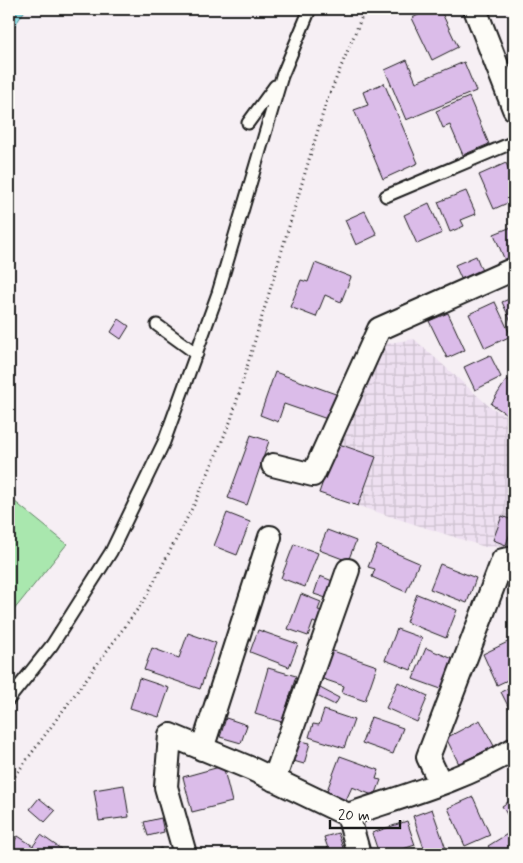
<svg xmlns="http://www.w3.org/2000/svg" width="523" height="863" viewBox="0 0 523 863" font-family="Mynerve,sans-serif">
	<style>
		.industrial { fill: url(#industrial-grid) }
		.pitch { fill: #a9e7ae; stroke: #628265 }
		.water { fill: url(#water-ripples); stroke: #5f9095 }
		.building { fill: #dbbce9; stroke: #1c1c1c }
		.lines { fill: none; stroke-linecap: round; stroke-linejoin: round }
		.service-casing { stroke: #1c1c1c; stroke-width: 15 }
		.minor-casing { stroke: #1c1c1c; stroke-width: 26 }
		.path { stroke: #1c1c1c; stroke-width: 3; stroke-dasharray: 1 4; stroke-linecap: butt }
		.service { stroke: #fdfcf7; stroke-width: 11 }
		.minor { stroke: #fdfcf7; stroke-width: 22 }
	</style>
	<defs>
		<pattern id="industrial-grid" width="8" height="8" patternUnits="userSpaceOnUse" patternTransform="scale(1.25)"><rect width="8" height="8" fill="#eee0f1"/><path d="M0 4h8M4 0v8" fill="none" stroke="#ccc0ce"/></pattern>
		<pattern id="water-ripples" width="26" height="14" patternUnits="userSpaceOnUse" patternTransform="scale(1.25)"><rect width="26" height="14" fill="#8cdde6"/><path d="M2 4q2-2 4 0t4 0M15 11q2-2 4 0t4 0" fill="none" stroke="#78bdc5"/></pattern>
	</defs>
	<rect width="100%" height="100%" fill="#f6eff4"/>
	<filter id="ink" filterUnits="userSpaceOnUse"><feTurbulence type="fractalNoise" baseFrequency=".02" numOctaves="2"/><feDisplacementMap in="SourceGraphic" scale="10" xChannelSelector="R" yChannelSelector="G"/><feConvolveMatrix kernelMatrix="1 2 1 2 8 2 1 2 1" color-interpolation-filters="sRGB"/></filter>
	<g filter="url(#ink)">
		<path class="industrial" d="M414,339L489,406L514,420V546L485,547L318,493L336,442L377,345Z"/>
		<path class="pitch" d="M9,497L67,544L9,616Z"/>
		<path class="water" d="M9,9H26L9,34Z"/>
		<path class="building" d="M431,9H440L458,47L432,60L412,18Z
			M509,9H514V24Z
			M407,60L416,82L464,62L476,91L406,120L385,70Z
			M384,83L418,163L383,179L354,110L368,105L363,92Z
			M469,97L489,144L463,155L450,125L443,128L436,111Z
			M506,163L514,182V200L494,209L479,175Z
			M466,191L476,214L461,220L464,226L450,232L438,202Z
			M429,203L442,233L417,244L404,215Z
			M365,211L377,235L356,245L345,220Z
			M514,226V260L506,263L494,234Z
			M476,256L484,276L464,285L455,265Z
			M315,263L351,277L341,302L325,295L316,317L290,307L301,280L308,282Z
			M514,297V328L502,302Z
			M495,302L511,336L485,348L469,314Z
			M448,313L465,350L447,358L429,321Z
			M119,319L129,326L121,339L111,332Z
			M490,355L501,377L475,390L464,367Z
			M275,372L341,396L333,421L284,404L278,422L260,415Z
			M507,379L514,384L513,418L491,404Z
			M251,435L269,441L247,505L228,498Z
			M336,443L376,457L358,506L319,493Z
			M227,513L250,522L237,555L214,546Z
			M502,516L514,521L506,545L493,540Z
			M327,530L356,541L348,561L319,550Z
			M294,544L318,553L305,587L281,578Z
			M377,545L419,563L406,592L372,577L375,569L368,567Z
			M440,564L476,578L467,603L430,589Z
			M320,576L335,582L329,599L314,594Z
			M301,594L321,602L318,610L323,611L318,624L313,622L308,636L288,629Z
			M417,594L457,610L446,638L406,622Z
			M397,629L422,638L411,670L385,660Z
			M258,630L298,644L289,667L250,652Z
			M188,633L216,643L200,689L144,670L152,648L179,658Z
			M514,639V677L497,685L483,654Z
			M426,648L453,659L441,689L413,679Z
			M327,649L377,666L365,701L342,693L344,686L317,677Z
			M268,668L296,676L282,722L255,714Z
			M139,678L169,688L159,717L130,708Z
			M398,682L428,696L417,722L386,708Z
			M514,685V718L501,692Z
			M320,688L339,698L335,705L317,696Z
			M324,710L354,720L344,748L309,737L313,724L319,725Z
			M371,717L403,728L393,754L362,743Z
			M226,718L247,725L241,743L220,737Z
			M480,720L494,746L459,764L446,738Z
			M296,740L310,743L304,764L290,760Z
			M340,756L379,770L376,779L381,780L375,796L352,787L346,800L326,793Z
			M223,766L232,802L192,812L183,777Z
			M124,785L129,817L99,821L94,790Z
			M473,797L490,835L465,846L448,808Z
			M39,798L55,811L45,822L30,809Z
			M514,798V826L502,806Z
			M432,809L447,852L439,854H426L413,816Z
			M161,818L164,832L148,836L144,822Z
			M407,821L415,845L388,854H379L372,833Z
			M338,833L345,854H330L324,837Z
			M509,833L514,842V854H493L488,846Z
			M41,835L61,849L58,854H16L9,849L18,836L33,846Z
			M161,848L164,854H146Z
			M418,848L420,854H403Z
			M85,853H121V854H85Z"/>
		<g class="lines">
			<defs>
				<path id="service" d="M248,123L275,86
					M386,196L514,142
					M157,325L197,354
					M9,699L52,645L111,552L164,442L218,293L282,76L310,9"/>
				<path id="minor" d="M475,9L514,109
					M273,465L313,475L379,329L514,269
					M202,749L270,537
					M274,780L348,570
					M440,782L428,757L503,560L514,558
					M348,815L359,854
					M185,854L166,787L170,735L252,769L348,815C403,796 464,780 514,749"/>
			</defs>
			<use href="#service" class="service-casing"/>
			<use href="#minor" class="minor-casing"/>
			<path class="path" d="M9,784L145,599L197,499L231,420L326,103L365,9"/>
			<use href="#service" class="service"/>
			<use href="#minor" class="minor"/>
		</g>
	</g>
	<rect width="523" height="863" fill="none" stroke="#fdfcf7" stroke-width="30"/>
	<rect x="15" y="15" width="493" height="833" fill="none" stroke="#1c1c1c" stroke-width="2" filter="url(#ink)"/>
	<path d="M330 820v8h70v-8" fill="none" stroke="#1c1c1c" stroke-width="2.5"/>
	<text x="338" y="820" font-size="15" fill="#1c1c1c" stroke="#fdfcf7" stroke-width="4" paint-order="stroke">20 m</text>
</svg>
